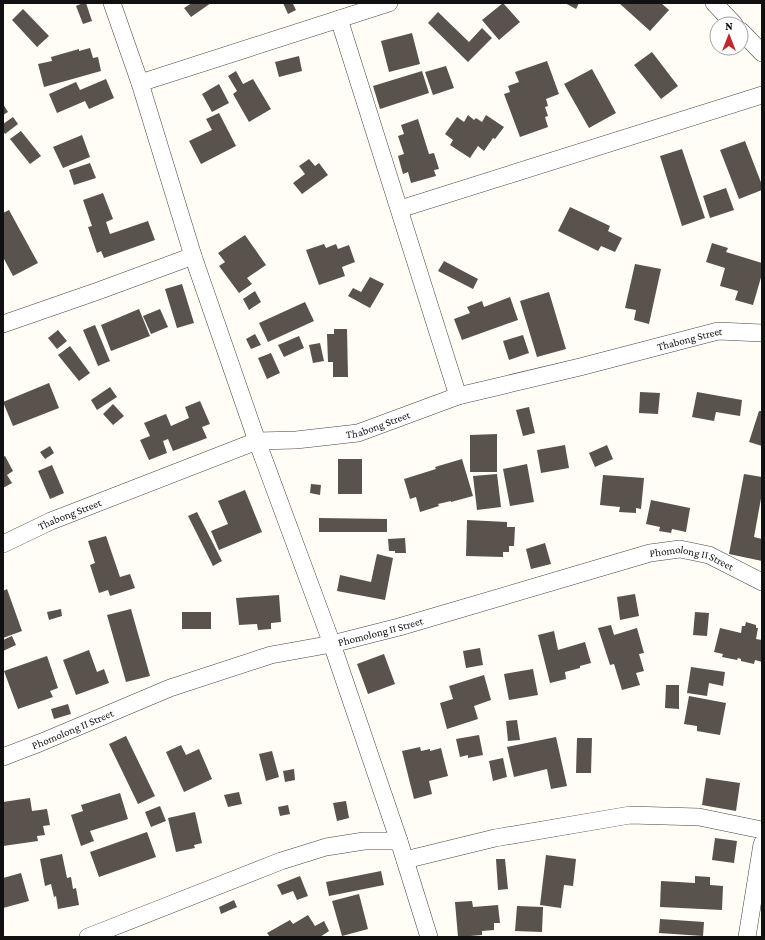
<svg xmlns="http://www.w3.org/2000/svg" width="765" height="940" viewBox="0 0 765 940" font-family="'Crimson Pro',serif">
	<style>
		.building { fill: #5a524d }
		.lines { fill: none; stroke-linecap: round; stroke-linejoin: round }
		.minor-casing { stroke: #444; stroke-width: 18 }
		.minor { stroke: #fff; stroke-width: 17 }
		.labels { text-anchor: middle; stroke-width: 4; stroke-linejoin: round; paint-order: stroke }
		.street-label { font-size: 11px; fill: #111; stroke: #fff }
	</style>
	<rect width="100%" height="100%" fill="#fffdf5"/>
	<path class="building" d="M83,3H86L92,21L83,24L76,6Z
		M192,3H211L191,17L184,8Z
		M283,3H296L293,4L296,10L288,14Z
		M503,3L520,22L499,40L482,20Z
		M565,3H579L576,9Z
		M619,3H661L669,10L650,31Z
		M23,9L49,36L37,47L12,20Z
		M438,12L469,42L482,28L492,38L468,62L428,23Z
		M412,33L420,64L389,72L381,41Z
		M90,48L93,58L98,57L101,71L44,87L38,64L52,61L51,57L79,49V51Z
		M652,52L678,86L661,99L634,65Z
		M299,56L302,71L279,77L275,62Z
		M547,61L559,94L546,99L548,106L545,107L548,116L545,117L548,127L520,137L504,94L510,92L508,86L519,82L515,72Z
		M446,66L454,88L433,95L425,72Z
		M592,69L616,113L589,128L564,84Z
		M236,71L243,84L253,79L271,109L249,122L233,94L237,91L228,76Z
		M422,71L429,93L380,109L373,86Z
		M106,79L114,98L89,109L85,101L57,113L49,94L76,82L80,90Z
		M219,84L229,103L212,112L202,94Z
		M3,104L8,112L3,115Z
		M219,113L236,146L201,164L189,141L212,130L206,119Z
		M468,115L474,120L476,118L482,122L486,115L504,127L495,139L493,138L484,151L478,146L470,158L450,145L453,140L445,134L457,117L464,122Z
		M13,117L18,124L5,134L3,131V124Z
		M418,119L429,154L434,153L439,169L434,170L436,176L411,183L408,172L403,174L398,156L404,154L398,136L404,134L401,125Z
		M21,131L41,156L30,164L10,139Z
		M82,135L90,157L63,168L53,147Z
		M745,141L762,185V190L739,199L720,150Z
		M682,149L705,218L682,226L660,156Z
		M309,159L315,166L319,163L328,175L302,194L293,183L305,174L299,166Z
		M90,163L96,178L74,185L69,170Z
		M726,188L734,210L710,218L703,196Z
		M103,193L113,219L106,222L110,234L148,221L155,240L104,258L101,251L97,253L88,227L92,226L83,200Z
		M570,207L610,226L608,231L622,238L615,252L601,246L598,251L558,231Z
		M9,210L38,263L13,276L3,257V213Z
		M245,235L266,265L247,278L252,284L239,293L219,266L225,262L218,253Z
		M712,243L728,248L726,252L762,263V274L753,305L735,300L738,291L720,286L725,268L706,262Z
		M324,244L326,248L336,244L338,249L349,245L355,262L342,267L345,276L319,285L306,250Z
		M444,261L478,279L473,289L438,271Z
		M635,264L661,269L649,324L634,320L636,310L625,308Z
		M370,277L384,284L370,308L348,296L353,288L361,292Z
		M182,284L194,323L177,328L165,289Z
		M255,291L261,302L249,310L243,299Z
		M549,292L566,349L537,357L520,301Z
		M510,297L518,320L462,340L454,319L470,313L467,307L482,301L484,307Z
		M305,302L314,321L268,342L259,323Z
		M139,309L150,336L111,351L101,325Z
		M160,309L168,327L151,334L143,316Z
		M95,325L110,361L98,366L83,330Z
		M334,329H347L348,377H333V362H328L327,334H334Z
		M58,330L67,341L57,349L48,338Z
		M255,334L261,345L251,349L246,339Z
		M523,335L529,353L509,360L503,341Z
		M299,336L304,348L284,357L278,345Z
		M320,343L324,361L313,363L309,345Z
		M70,346L90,373L79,381L58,355Z
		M271,353L280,373L267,379L258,358Z
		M49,383L59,408L13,426L3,402Z
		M110,387L117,397L97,410L91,400Z
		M640,392L660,393L658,414L639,413Z
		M697,392L742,400L740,416L716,412L714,421L692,417Z
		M200,401L210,424L202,427L207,438L173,451L168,439L163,441L167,453L149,460L140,440L150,436L144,423L166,414L171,426L189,418L185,407Z
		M113,404L124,416L113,425L103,414Z
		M529,407L535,433L523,436L516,410Z
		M759,411H762V446L749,442Z
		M497,434V472H470V435Z
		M565,445L569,468L541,473L537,450Z
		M607,445L613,459L595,467L589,453Z
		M50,446L54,453L45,459L40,452Z
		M5,456L13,471L7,475L12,483L3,488V457Z
		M338,459H362V494H338Z
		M462,459L473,496L451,502V501L438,504L439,506L420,512L416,497L410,499L404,479L436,469L435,467Z
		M527,464L534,502L510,506L503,469Z
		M52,465L64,493L50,499L38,471Z
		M497,474L501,507L477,510L473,476Z
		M744,474L762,477V493L754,537L762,539V561L729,554Z
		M603,475L644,478L641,509L636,508V513L619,512L620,507L600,505Z
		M311,484L321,485L320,495L310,493Z
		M245,490L262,532L219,550L211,531L228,524L218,501Z
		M651,500L690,508L686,532L672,529L671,533L659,531L660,527L646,524Z
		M197,512L222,561L213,566L188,516Z
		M319,518L387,519V532H319Z
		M467,520L507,522V527H515L514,546H509V552H503V557L466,556Z
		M106,536L120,577L130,574L135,588L110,596L108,590L99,593L90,565L95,563L88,541Z
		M405,538L406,553H395V551H389L388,539Z
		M545,543L551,564L531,569L526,549Z
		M377,554L393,558L385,600L337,591L340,575L371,582Z
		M7,589L22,631L3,638V591Z
		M635,594L639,616L620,620L617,597Z
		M279,595L281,622L271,623V629L258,630L257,624L239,625L236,598Z
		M61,609L62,616L49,620L47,612Z
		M131,609L150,676L126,682L107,615Z
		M182,612H211V629H182Z
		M695,612L709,613L707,636L693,635Z
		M746,622L756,625V628H758L756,639L762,640V662L755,660L754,664L741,661V659L738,658L737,660L722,657L723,654L714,652L720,628L741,633L742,626H745Z
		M611,625L614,635L637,628L644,653L639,654L644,671L636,673L640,685L622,690L614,664L610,665L598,628Z
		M554,631L558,650L585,642L591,663L580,666V668L565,672L566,679L550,683L538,635Z
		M12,636L16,645L3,651V640Z
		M480,648L483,665L466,668L463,651Z
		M89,650L97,672L104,669L109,683L76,695L63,660Z
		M384,654L395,684L368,694L357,664Z
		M47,656L58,688L50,691L53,697L18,709L4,671Z
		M691,667L725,672L723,686L709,683L707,696L687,693Z
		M533,669L538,695L509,700L504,674Z
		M484,675L491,700L474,706L478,719L447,729L440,703L453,699L449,686Z
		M666,685H679V709L665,708Z
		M689,696L726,703L720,735L697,731V726L684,724Z
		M68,704L71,714L54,719L51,709Z
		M517,720L520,740L508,741L506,721Z
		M479,735L483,755L468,758V755L460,757L456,739Z
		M126,736L155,796L138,804L109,744Z
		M556,737L567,786L551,789L547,769L514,777L507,747Z
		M577,738H592L591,773H576Z
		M181,745L186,755L199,749L212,779L184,792L166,752Z
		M420,747L421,751L430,749V751L441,748L448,776L429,781L432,794L414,799L402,751Z
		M272,751L279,777L266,781L259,754Z
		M503,758L507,777L493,781L489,761Z
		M294,769L295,780L285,782L283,771Z
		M706,778L740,783L736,811L702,805Z
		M239,792L242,804L228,807L224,795Z
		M120,793L128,819L90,831L94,841L81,846L71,815L83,811L81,805Z
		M30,798L32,811L47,809L50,825L43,826L45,835L37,836L38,841L3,846V802Z
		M346,801L349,818L337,821L333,803Z
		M288,805L290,814L280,816L278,807Z
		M160,806L166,821L151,827L145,812Z
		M195,812L202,843L194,845L195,848L176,852L168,818Z
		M147,832L156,857L99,877L90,852Z
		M715,838L737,841L734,863L712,860Z
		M62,854L67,878L71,877L73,889L76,888L79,905L58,909L56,896L54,897L51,884L45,886L40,859Z
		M546,855L576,859L573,886L564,885L561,908L540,905Z
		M496,859H505L508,889L498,890Z
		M381,871L384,885L329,896L326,882Z
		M21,873L29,901L3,908V878Z
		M300,876L308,896L297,900L293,891L282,895L277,885Z
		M695,876L710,877V885L723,886L722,910L660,907L661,881L695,883Z
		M359,894L368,929L342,936L332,901Z
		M234,900L237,907L221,914L219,907Z
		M472,901L473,907L498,905L500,923H494V930L482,931V935L458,937L455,902Z
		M517,906L543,907L542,932L515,931Z
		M308,915L315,926L324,921L329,931L320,937H270L267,933L290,920L293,924Z
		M660,919L704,922L703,936L659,933Z"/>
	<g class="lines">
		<defs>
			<g id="minor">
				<path d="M112,3L140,83L193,256L257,441L332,644L399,841L429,937"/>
				<path d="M714,3L734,24"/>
				<path d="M339,19L458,396"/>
				<path d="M741,31L762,53"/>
				<path d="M140,83L389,3"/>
				<path d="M400,209L762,95"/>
				<path d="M3,324L98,291L193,256"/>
				<path id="s1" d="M3,544L51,521L257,441L296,440L358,433L458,396L580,367L718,331L762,333"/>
				<path id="s2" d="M3,757L42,742L170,688L271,655L332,644L399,627L650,553L680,549L709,555L762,582"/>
				<path d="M405,860L495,838L630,815L699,817L762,830"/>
				<path d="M88,937L281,861L326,847L364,841H399"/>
				<path d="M747,937L762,844"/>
			</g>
		</defs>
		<use href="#minor" class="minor-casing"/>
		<use href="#minor" class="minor"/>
	</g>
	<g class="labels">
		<g class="street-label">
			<text dy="4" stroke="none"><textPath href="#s1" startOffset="721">Thabong Street</textPath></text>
			<text dy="4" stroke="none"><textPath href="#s1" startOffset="397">Thabong Street</textPath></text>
			<text dy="4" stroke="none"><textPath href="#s1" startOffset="73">Thabong Street</textPath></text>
			<text dy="4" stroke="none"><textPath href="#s2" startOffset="723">Phomolong II Street</textPath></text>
			<text dy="4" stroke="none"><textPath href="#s2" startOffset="399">Phomolong II Street</textPath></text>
			<text dy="4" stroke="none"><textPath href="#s2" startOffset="75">Phomolong II Street</textPath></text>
		</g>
	</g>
	<rect width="765" height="940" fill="none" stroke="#111111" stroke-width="8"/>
	<g transform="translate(729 36)"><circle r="19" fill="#ffffff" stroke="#a0a0a0"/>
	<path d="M0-3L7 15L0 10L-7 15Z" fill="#c4262e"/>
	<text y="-6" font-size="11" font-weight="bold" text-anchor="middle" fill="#111111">N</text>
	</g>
</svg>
